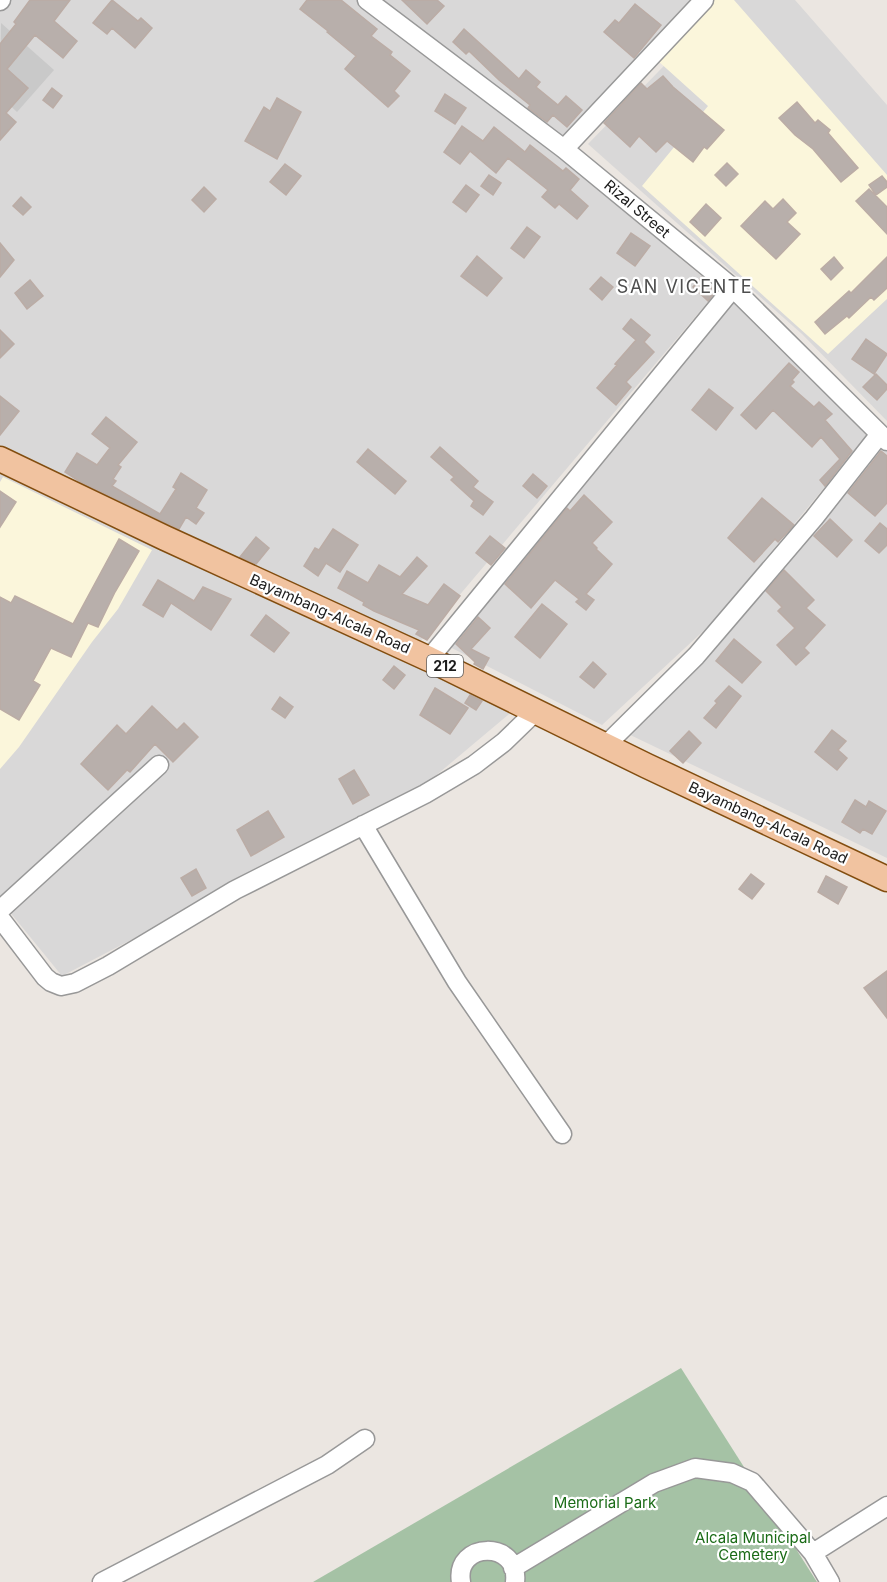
<svg xmlns="http://www.w3.org/2000/svg" width="887" height="1582" viewBox="0 0 887 1582" font-family="Inter,sans-serif">
	<style>
		.residential { fill: #d9d8d8 }
		.education { fill: #fbf6db }
		.religious { fill: #c9c9c9 }
		.cemetery { fill: #a5c2a5 }
		.building { fill: #b8afab; stroke: #bbaca5; stroke-width: 1.5 }
		.lines { fill: none; stroke-linecap: round; stroke-linejoin: round }
		.minor-casing { stroke: #989898; stroke-width: 21 }
		.major-casing { stroke: #824d0f; stroke-width: 27 }
		.minor { stroke: #fff; stroke-width: 18 }
		.major { stroke: #f1c3a0; stroke-width: 24 }
		.labels { text-anchor: middle; stroke-width: 4.5; stroke-linejoin: round; paint-order: stroke }
		.shield { fill: #fff; stroke: #5f5f5f; stroke-width: 1.5 }
		.shield-label { font-size: 14px; font-weight: bold; fill: #1b1b1b }
		.street-label { font-size: 15px; fill: #1b1b1b; stroke: #fff }
		.park-label { font-size: 15px; fill: #1a6b16; stroke: #fff }
		.quarter-label { font-size: 18px; letter-spacing: 1.5px; fill: #4e4e4e; stroke: #fff }
	</style>
	<rect width="100%" height="100%" fill="#ebe6e1"/>
	<path class="residential" d="M0,0H363L557,155L718,290L418,644L0,452Z
		M380,0H690L562,137Z
		M728,0H795L887,105V421L802,334L588,144Z
		M734,301L867,436L713,622L602,725L444,644Z
		M880,443L887,450V858L624,732Z
		M0,469L514,710L421,788L62,976L0,900Z"/>
	<path class="education" d="M714,0H734L887,175V299L828,354L642,186L708,106L657,60Z
		M3,477L152,550L118,609L92,642L19,747L0,769V482Z"/>
	<path class="religious" d="M1,23L54,70L17,112L0,96Z"/>
	<path class="cemetery" d="M681,1368L817,1582H313Z"/>
	<path class="building" d="M30,0H70L54,21L77,41L63,58L35,35L7,69L28,88L6,113L16,122L0,140V44L16,24L14,22Z
		M112,0L138,21L141,18L152,28L135,48L112,28L107,34L93,23Z
		M307,0H341L377,29L371,36L392,52L390,55L410,71L394,91L399,96L388,107L345,69L356,56L327,32L328,31L300,9Z
		M402,0H437L444,6L427,24Z
		M635,4L661,25L634,58L604,32L615,20L619,23Z
		M464,29L519,79L526,70L540,82L536,87L558,105L566,96L582,110L567,127L553,115L547,122L528,108L530,105L499,80L469,51L466,54L453,42Z
		M663,76L673,87L724,130L707,149L704,147L693,162L667,141L656,152L639,136L630,147L604,123L641,83L647,89Z
		M52,88L62,96L53,108L43,100Z
		M445,94L466,108L455,124L435,111Z
		M277,98L301,112L277,159L245,141L264,107L270,111Z
		M797,102L815,123L818,120L830,130L828,133L858,168L841,182L813,149L795,135L779,118Z
		M462,126L483,141L494,127L525,152L530,145L563,171L566,168L579,179L570,190L588,206L577,219L559,204L555,208L542,197L548,190L508,158L496,173L470,151L460,164L444,152Z
		M727,163L738,174L726,186L715,175Z
		M285,164L301,176L286,195L270,182Z
		M489,175L501,183L493,195L481,186Z
		M882,176L887,182V187L876,195L869,185Z
		M466,185L479,195L466,212L453,202Z
		M204,187L216,199L204,212L192,200Z
		M869,189L887,207V234L856,201Z
		M21,197L31,207L23,215L13,206Z
		M783,199L796,213L787,222L800,234L776,259L741,226L765,201L773,209Z
		M706,204L721,218L705,236L690,222Z
		M527,227L540,237L524,258L511,248Z
		M631,233L650,246L635,266L617,253Z
		M0,243L14,260L0,277Z
		M477,256L502,278L487,296L461,276Z
		M834,257L843,268L831,280L821,269Z
		M887,257V288L874,300L871,297L849,318L847,316L825,334L815,322L849,291L851,293Z
		M601,277L613,287L602,300L590,289Z
		M702,277L716,291L708,301L693,287Z
		M30,280L43,296L27,309L15,293Z
		M631,319L650,335L644,342L654,352L626,382L631,387L616,405L597,388L617,365L615,364L636,340L623,329Z
		M0,330L14,344L0,358Z
		M866,339L887,354L874,374L852,359Z
		M789,363L799,372L792,380L794,382L790,386L814,407L819,402L832,414L825,420L852,451L825,486L820,480L840,459L821,437L812,447L773,410L756,429L741,415Z
		M876,374L887,385V389L877,400L863,387Z
		M709,389L733,408L716,430L692,410Z
		M0,396L19,411L0,435Z
		M106,417L137,442L118,465L121,467L113,479L116,481L112,486L160,514L176,489L173,487L181,473L207,490L196,508L204,513L196,524L186,517L179,529L82,483L65,472L77,453L97,465L110,448L92,434Z
		M440,447L478,481L473,487L493,502L483,515L471,506L474,501L451,480L454,477L431,457Z
		M368,449L406,481L395,494L357,462Z
		M881,451L887,456V503L875,516L848,493Z
		M533,474L547,486L537,498L523,486Z
		M0,491L16,502L0,527Z
		M584,495L612,522L592,543L597,548L596,549L612,564L586,594L594,600L586,610L576,602L579,599L555,580L531,608L505,584L567,508L570,511Z
		M762,498L794,525L778,542L775,539L754,562L728,538Z
		M830,519L852,540L837,557L814,536Z
		M880,523L887,529V545L879,553L865,541Z
		M333,529L358,545L340,572L326,563L318,576L304,566L315,548L319,550Z
		M490,536L505,548L491,565L476,553Z
		M256,537L269,548L256,564L240,557Z
		M119,539L139,551L115,592L98,627L88,623L71,657L51,648L33,681L40,685L19,720L0,709V597L11,603L15,596L73,624Z
		M417,557L427,566L402,594L428,605L444,584L460,596L427,640L416,634L419,630L374,611L363,605L364,602L338,588L347,571L368,583L379,565L400,577Z
		M784,570L814,600L806,608L825,625L804,648L809,653L796,665L777,645L795,628L778,611L782,607L766,591Z
		M158,580L194,601L203,587L231,599L211,630L171,603L163,617L143,605Z
		M542,604L567,624L540,658L515,637Z
		M266,615L289,633L274,652L251,635Z
		M478,617L490,628L471,649L489,658L483,669L474,664L475,662L456,644Z
		M734,639L761,662L742,683L716,661Z
		M593,662L606,674L594,688L580,677Z
		M394,666L405,675L394,689L383,680Z
		M729,686L741,696L716,728L704,718L717,703L715,701Z
		M435,688L468,708L450,734L420,715Z
		M470,695L482,701L476,710L465,703Z
		M280,697L293,707L285,718L272,709Z
		M152,706L177,730L184,723L198,737L173,762L155,744L130,772L127,770L108,790L81,764L117,725L126,734Z
		M832,730L846,741L838,750L847,758L837,770L815,752Z
		M689,731L701,743L683,763L670,751Z
		M354,770L369,795L353,804L339,779Z
		M855,800L866,807L869,801L886,811L872,834L863,829L860,833L842,822Z
		M268,811L284,837L251,856L237,830Z
		M196,869L206,888L192,896L181,878Z
		M751,874L764,884L752,899L739,889Z
		M826,876L847,887L838,904L818,892Z
		M887,971V1018L864,988Z"/>
	<g class="lines">
		<defs>
			<path id="minor" d="M367,0L564,149L733,288L887,441
				M0,1L1,0
				M564,149L704,0
				M429,659L733,288
				M606,745L696,656L814,518L880,434
				M363,825L457,982L562,1134
				M0,910L159,765
				M0,918L45,977L51,982L61,986L75,983L108,966L235,890L425,794L474,765L504,742L536,711
				M513,1568L654,1483L695,1468L732,1473L752,1482L813,1553
				M102,1582L327,1465L365,1439
				M461,1582C454,1541 520,1540 515,1582
				M830,1582L813,1553L887,1506"/>
			<path id="major" d="M0,459L165,538L429,659L647,766L887,879"/>
		</defs>
		<use href="#minor" class="minor-casing"/>
		<use href="#major" class="major-casing"/>
		<use href="#minor" class="minor"/>
		<use href="#major" class="major"/>
	</g>
	<g class="labels">
		<rect class="shield" x="427" y="655" width="36" height="22" rx="4.5"/>
		<g class="shield-label">
			<text x="445" y="671">212</text>
		</g>
		<g class="street-label">
			<text transform="translate(637 209) rotate(40)" y="5">Rizal Street</text>
			<text transform="translate(330 614) rotate(24)" y="5">Bayambang-Alcala Road</text>
			<text transform="translate(768 823) rotate(25)" y="5">Bayambang-Alcala Road</text>
		</g>
		<g class="park-label">
			<text x="605" y="1508">Memorial Park</text>
			<text x="753" y="1543">Alcala Municipal<tspan x="753" dy="17">Cemetery</tspan></text>
		</g>
		<g class="quarter-label">
			<text x="685" y="293">SAN VICENTE</text>
		</g>
	</g>
</svg>
